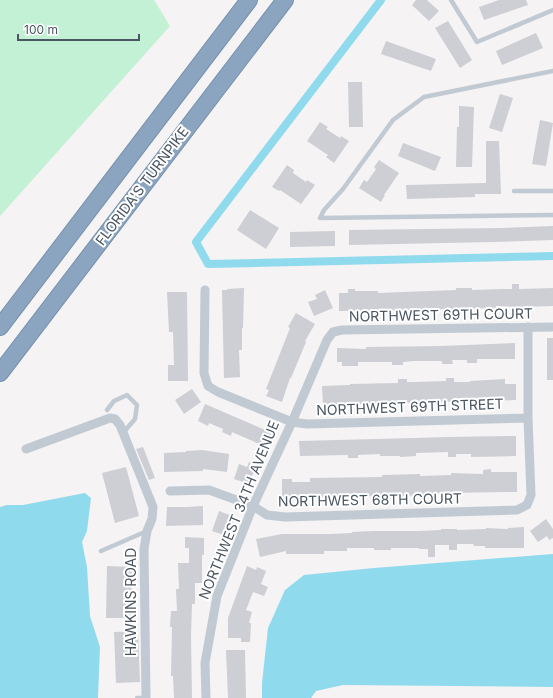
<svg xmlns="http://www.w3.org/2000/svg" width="553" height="698" viewBox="0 0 553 698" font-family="Inter,sans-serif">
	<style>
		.green { fill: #c3f1d5 }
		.water { fill: #90daee }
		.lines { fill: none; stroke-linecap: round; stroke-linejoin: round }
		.canal { stroke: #90daee; stroke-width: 8 }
		.building { fill: #cdcfd5 }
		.motorway-casing { stroke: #7690ad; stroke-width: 18 }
		.service { stroke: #c1cad2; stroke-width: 4.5 }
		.minor { stroke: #c1cad2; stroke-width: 9 }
		.motorway { stroke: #8ba5c1; stroke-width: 16 }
		.labels { text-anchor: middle; stroke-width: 4; stroke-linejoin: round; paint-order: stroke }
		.street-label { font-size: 14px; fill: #4a5661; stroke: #fff }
	</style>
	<rect width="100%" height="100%" fill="#f5f3f3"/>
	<path class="green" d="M0,0H154L170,26L0,216Z"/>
	<path class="water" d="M85,493L91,498L87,531L82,542L87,567L90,616L100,647L98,698H0V507L7,505H23Z
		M553,554V687L343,685L316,691L311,698H262V683L268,628L285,590L304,575L374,568Z"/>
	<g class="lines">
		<path class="canal" d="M381,0L196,242L208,264L553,256"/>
	</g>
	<path class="building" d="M416,0H427L439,11L429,21L412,5Z
		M499,0H526L528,5L484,20L479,7Z
		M448,21L472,60L460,68L435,28Z
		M536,33L543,48L502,65L496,51Z
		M386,41L436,59L431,71L381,54Z
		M348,82H362L363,127H349Z
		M500,94L513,98L502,132L489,128Z
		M459,106L474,107L472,167H456L457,127H459Z
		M540,120L553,123L546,166L532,164Z
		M320,122L328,127L326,129L340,138L341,136L349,141L334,163L326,157L328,155L307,141Z
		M486,141H499L501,194H475V197L407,199L406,185L486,183Z
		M403,143L441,157L435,171L398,156Z
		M379,160L399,173L384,195H385L381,202L359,188L364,180L367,182L376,169L374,167Z
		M287,165L294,170L293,173L306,182L307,180L315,185L301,204L280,190L279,191L272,187Z
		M250,210L279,228L266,249L237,230Z
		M553,226V240L492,242L349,245V230L502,228Z
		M335,231V246L290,247V232Z
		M512,284H519V289L553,288V306L519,307L496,306V308L411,310L339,311V293H348V289H355V291H378V293L456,290V288H472V290L504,289H512Z
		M244,288L243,328H242V350H239L240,377L224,378L222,290H227V289Z
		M325,290L333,308L314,316L308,302L317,299L315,295Z
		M167,292H187L188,381H168V365H174L173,332H169Z
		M296,313L315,324L305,341L306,342L291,378H290L282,402L266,396L269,390L266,389L290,328L288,327Z
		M547,338H553V380H547Z
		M515,343V359H477V363H467V360H452L453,364H442V361H413L403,362V365H392V362H358V366H342V362H337V348L366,349V347L441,346Z
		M446,378H454V382H470V381L505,379V384H516V400L323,405L322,386L350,385V384L398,383V379H407V382H415L446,381Z
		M192,389L201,402L184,414L175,400Z
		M205,404L272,433L266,447L232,432L231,436L222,432L223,429L209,423L208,426L198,421Z
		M516,436V456L471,457V454H456V457H448V452L416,453V456L400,457V456H380V454L358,455V458H348V455L300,456L299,441L415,438L446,437Z
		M143,447L155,478L149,480L136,449Z
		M202,450L229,454L227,472L203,469V471L164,472V453L186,452V451Z
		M249,462L260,466L258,473L254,471L249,484L234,479L239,464L247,467Z
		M126,467L139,516L115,523L102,473Z
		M491,469V472H517V492L444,493L405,496L303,497V498H282V479H292V482H310V478L382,477V475L420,474V476L451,475V473L483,474V470Z
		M203,506V525L166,526L167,507H187Z
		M219,511L235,517L227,536L212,531Z
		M546,519L553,529V538L549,540L547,536L538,542L530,531Z
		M524,527V548H485V546H474L473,544H457V550H449V545H435V557H428V549H419V548H391V550H374V548H347V551H324V554H286V551L260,557L256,539L282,534H330L352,533V532L374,531H419L441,530V529H457V530L486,529V528L508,529V528Z
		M185,537L204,538V555H202V583H195V604H192L191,636L192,698H174L173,676H171L172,627H170L171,611H177L176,589H179L178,563H189V548H185Z
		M107,566L132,567L131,618H106Z
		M247,566L256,570L257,567L266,571L261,584L268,587L264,596L253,592L246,610L252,612L249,623H251L250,642H241V638H228V618Z
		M138,631L140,682L116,683L114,632Z
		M226,650H245L246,698H228Z"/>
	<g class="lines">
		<defs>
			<path id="motorway" d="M0,327L249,0
				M0,373L285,0"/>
		</defs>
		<use href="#motorway" class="motorway-casing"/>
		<path class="service" d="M451,0L477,42L553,10
			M553,71L424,97L393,120L343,189L324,210L320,218L553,215
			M514,191H553
			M107,410L114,401L127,395L137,405L135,419L123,433
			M101,551L147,531
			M137,698H146"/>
		<path class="minor" d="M205,290L204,373L208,386L218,392L292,422L307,424L528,418
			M26,449L110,418L115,419L120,425L153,507L152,519L147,531L144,549L146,698
			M170,491L209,490L253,506L267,515L285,517L517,510L527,505L531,495L528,418V327
			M206,698L205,663L217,596L253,506L292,422L327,340L333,332L342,330L553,327"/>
		<use href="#motorway" class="motorway"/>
	</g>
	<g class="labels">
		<g class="street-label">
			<text transform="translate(142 186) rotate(-53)" y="5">FLORIDA'S TURNPIKE</text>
			<text transform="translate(441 315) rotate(-1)" y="5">NORTHWEST 69TH COURT</text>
			<text transform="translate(410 407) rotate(-2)" y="5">NORTHWEST 69TH STREET</text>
			<text transform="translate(370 500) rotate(-1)" y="5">NORTHWEST 68TH COURT</text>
			<text transform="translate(239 510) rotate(-68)" y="5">NORTHWEST 34TH AVENUE</text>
			<text transform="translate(131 602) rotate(-90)" y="5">HAWKINS ROAD</text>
		</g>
	</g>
	<path d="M18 34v6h121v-6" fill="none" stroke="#4a5661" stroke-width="2"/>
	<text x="24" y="34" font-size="12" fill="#4a5661" stroke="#ffffff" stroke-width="3" paint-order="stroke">100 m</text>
</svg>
